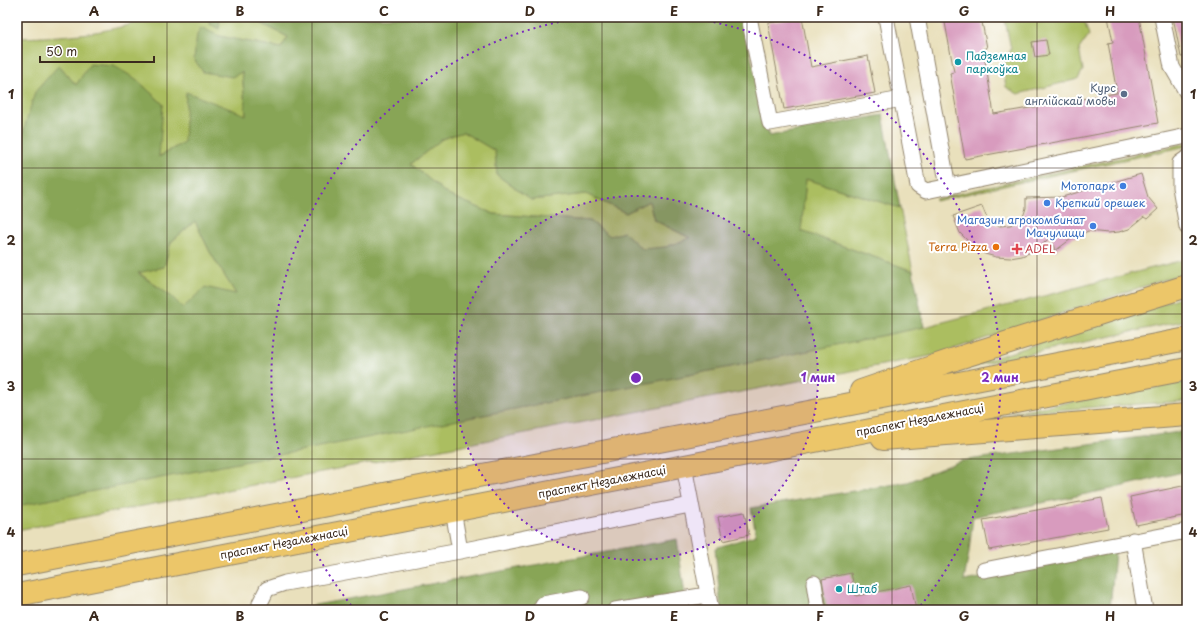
<svg xmlns="http://www.w3.org/2000/svg" width="1204" height="627" viewBox="0 0 1204 627" font-family="'Playpen Sans',sans-serif">
	<style>
		.green { fill: #abbe61; stroke: #737440 }
		.forest { fill: #88a557; stroke: #62683a; fill-rule: evenodd }
		.building { fill: #d89bbe }
		.lines { fill: none; stroke-linecap: round; stroke-linejoin: round }
		.minor-casing { stroke: #92856d; stroke-width: 17 }
		.highway-casing { stroke: #92856d; stroke-width: 24 }
		.minor { stroke: #fff; stroke-width: 15 }
		.highway { stroke: #ecc669; stroke-width: 22 }
		.grid { fill: none; stroke: #3b2a1e; stroke-width: 1; stroke-opacity: 0.55 }
		.ring { fill: none; stroke: #7b2cbf; stroke-width: 2; stroke-dasharray: 2 4 }
		.culture-dot { fill: #0f9aa8; stroke: #fff; stroke-width: 1.5 }
		.service-dot { fill: #5c6f8a; stroke: #fff; stroke-width: 1.5 }
		.shop-dot { fill: #3f7fe0; stroke: #fff; stroke-width: 1.5 }
		.food-dot { fill: #e8710a; stroke: #fff; stroke-width: 1.5 }
		.health-dot { fill: #e0444e; stroke: #fff; stroke-width: 1.5 }
		.labels { text-anchor: middle; stroke-width: 4; stroke-linejoin: round; paint-order: stroke }
		.culture-label { font-size: 11px; fill: #0d838f; stroke: #fff; text-anchor: start }
		.service-label { font-size: 11px; fill: #4e5e75; stroke: #fff; text-anchor: end }
		.shop-label { font-size: 11px; fill: #366cbe; stroke: #fff; text-anchor: end }
		.food-label { font-size: 11px; fill: #c56008; stroke: #fff; text-anchor: end }
		.health-label { font-size: 11px; fill: #be3a42; stroke: #fff; text-anchor: start }
		.street-label { font-size: 11px; fill: #3b2a1e; stroke: #fff }
		.centre { fill: #7b2cbf; stroke: #fff; stroke-width: 2 }
		.ring-label { font-size: 12px; text-anchor: middle; font-weight: bold; fill: #7b2cbf; stroke: #fff; stroke-width: 4; stroke-linejoin: round; paint-order: stroke }
		.neatline { fill: none; stroke: #3b2a1e; stroke-width: 1.5 }
		.grid-label { font-size: 13px; text-anchor: middle; font-weight: bold; fill: #3b2a1e }
	</style>
	<rect width="100%" height="100%" fill="#fff"/>
	<filter id="ink" filterUnits="userSpaceOnUse"><feTurbulence type="fractalNoise" baseFrequency=".025" numOctaves="2"/><feDisplacementMap in="SourceGraphic" scale="8" xChannelSelector="R" yChannelSelector="G"/><feConvolveMatrix kernelMatrix="1 2 1 2 8 2 1 2 1" color-interpolation-filters="sRGB"/></filter>
	<filter id="wash" filterUnits="userSpaceOnUse"><feTurbulence type="fractalNoise" baseFrequency=".012" numOctaves="4" result="noise"/><feDisplacementMap in="SourceGraphic" scale="16" xChannelSelector="R" yChannelSelector="G"/><feGaussianBlur stdDeviation="0.9" result="paint"/><feColorMatrix in="noise" values="0 0 0 0 0 0 0 0 0 0 0 0 0 0 0 0 0 1.4 0 .05"/><feComposite in="paint" operator="in"/></filter>
	<g filter="url(#wash)">
		<rect width="100%" height="100%" fill="#e9e0bc"/>
		<path class="green" d="M151,17H209V23L219,29L220,17H249L288,37L281,48L219,36L201,28L242,72L246,115L184,142L158,157L163,104L136,79L76,85L59,65L17,153V38C53,37 90,35 125,26C134,24 143,20 151,17Z
			M1007,17H1083L1089,35L1079,49L1083,70L1078,79L1018,94L1006,87L1003,68L1011,49L1005,20Z
			M463,132L495,151L497,175L531,200L586,194L626,213L649,201L654,220L690,238L666,247L642,250L624,232L610,237L590,221L494,214L448,195L411,164L442,139Z
			M1187,143V146L935,201V199Z
			M806,179L900,208L913,271L801,231Z
			M195,221L210,252L236,294L183,308L172,297L138,272L164,267L171,242Z
			M1187,259V272L935,355L17,530V505L924,327Z
			M1187,295V320L963,368Z
			M1187,382V401L1007,413Z"/>
		<path class="forest" d="M209,17H220L219,29L209,23Z
			M249,17H742L769,136L883,115L900,208L806,179L801,231L913,271L924,327L735,366L17,506V268L19,270L17,262V153L35,92L59,65L76,85L90,64L114,66L136,79L163,104L159,157L184,142L186,92L246,115L242,72L232,77L203,72L194,59L197,35L201,27L219,36L281,48L288,37ZM463,132L495,151L497,175L531,200L586,194L626,213L649,201L654,220L690,238L666,247L642,249L624,232L610,236L590,221L494,214L448,195L411,164L442,139ZM195,221L210,252L236,294L205,287L183,308L172,297L138,273L164,267L171,242Z
			M1187,431V471L1111,489L973,517L969,552L964,581L1115,552L1110,610H721L715,548L756,535L751,508L908,482L960,461Z
			M677,539L687,610H288Z"/>
		<g id="blocks">
			<path class="building" d="M802,17L811,67L868,56L875,93L784,109L768,23Z
				M944,17H981L987,48L983,49L994,114L1117,93L1108,43L1113,42L1108,17H1139L1158,123L965,159L950,73L954,72Z
				M1173,17H1187V56L1181,57Z
				M1046,40L1049,55L1035,57L1032,42Z
				M1141,174L1148,197L1158,209L1147,219L1144,217L1129,229L1119,232L1108,233L1088,231L1071,239L1055,251L1051,236L1038,249L1022,256L1010,258L996,257L985,254L972,245L960,233L953,216L982,206L986,216L993,223L1000,226L1010,225L1018,222L1024,214L1026,208V198L1062,197Z
				M1187,485V515L1136,525L1130,497Z
				M1102,498L1108,528L989,550L983,520Z
				M744,512L749,535L723,541L718,517Z
				M851,573L856,596L911,585L916,610H827L822,579Z"/>
		</g>
	</g>
	<g filter="url(#ink)">
		<use href="#blocks" fill-opacity="0" stroke="#92856d" stroke-width="1"/>
		<g class="lines">
			<defs>
				<path id="minor" d="M749,17L770,123L902,99
					M886,17L918,186L926,191L1187,136
					M917,17L948,187
					M1162,17L1172,67L1187,93
					M1187,158L1180,163V187L1187,227
					M684,466L711,610
					M453,510L460,551
					M1133,540L1145,610
					M984,570L1187,531
					M814,583L818,610
					M260,610V603L267,589L285,583L460,551L690,505
					M540,610L543,604L582,597
					M615,610L707,595"/>
				<path id="highway" d="M861,391L955,359L1187,286
					M883,439L1187,415
					M17,565L1187,339
					M17,595L1187,369"/>
			</defs>
			<use href="#minor" class="minor-casing"/>
			<use href="#highway" class="highway-casing"/>
			<use href="#minor" class="minor"/>
			<use href="#highway" class="highway"/>
		</g>
	</g>
	<path class="grid" d="M167,17V610M312,17V610M457,17V610M602,17V610M747,17V610M892,17V610M1037,17V610M17,168H1187M17,314H1187M17,459H1187"/>
	<circle cx="636" cy="378" r="182" fill="#7b2cbf" fill-opacity=".12"/>
	<g class="ring">
		<circle cx="636" cy="378" r="182"/>
		<path d="M355 610A364 364 0 0 1 588 17M684 17A364 364 0 0 1 917 610"/>
	</g>
	<g class="culture-dot">
		<circle cx="958" cy="62" r="4"/>
		<circle cx="839" cy="589" r="4"/>
	</g>
	<circle class="service-dot" cx="1124" cy="94" r="4"/>
	<g class="shop-dot">
		<circle cx="1123" cy="186" r="4"/>
		<circle cx="1047" cy="203" r="4"/>
		<circle cx="1093" cy="226" r="4"/>
	</g>
	<circle class="food-dot" cx="996" cy="247" r="4"/>
	<path class="health-dot" d="M1015 243h4v4h4v4h-4v4h-4v-4h-4v-4h4z"/>
	<g class="labels">
		<g class="culture-label">
			<text x="966" y="60">Падземная<tspan x="966" dy="13">паркоўка</tspan></text>
			<text x="847" y="593">Штаб</text>
		</g>
		<g class="service-label">
			<text x="1116" y="92">Курс<tspan x="1116" dy="13">англійскай мовы</tspan></text>
		</g>
		<g class="shop-label">
			<text x="1115" y="190">Мотопарк</text>
			<text x="1055" y="207" text-anchor="start">Крепкий орешек</text>
			<text x="1085" y="224">Магазин агрокомбинат<tspan x="1085" dy="13">Мачулищи</tspan></text>
		</g>
		<g class="food-label">
			<text x="988" y="251">Terra Pizza</text>
		</g>
		<g class="health-label">
			<text x="1025" y="253">ADEL</text>
		</g>
		<g class="street-label">
			<text transform="translate(920 420) rotate(-11)" y="4">праспект Незалежнасці</text>
			<text transform="translate(602 482) rotate(-11)" y="4">праспект Незалежнасці</text>
			<text transform="translate(284 543) rotate(-11)" y="4">праспект Незалежнасці</text>
		</g>
	</g>
	<circle cx="636" cy="378" r="6" class="centre"/>
	<g class="ring-label">
		<text x="818" y="382">1 мин</text>
		<text x="1000" y="382">2 мин</text>
	</g>
	<rect width="1204" height="627" fill="none" stroke="#fff" stroke-width="44"/>
	<path d="M40 56v6h114v-6" fill="none" stroke="#3b2a1e" stroke-width="2"/>
	<text x="46" y="56" font-size="12" fill="#3b2a1e" stroke="#ffffff" stroke-width="3" paint-order="stroke">50 m</text>
	<rect x="22" y="22" width="1160" height="583" class="neatline"/>
	<g class="grid-label">
		<text x="94" y="16">A</text>
		<text x="240" y="16">B</text>
		<text x="384" y="16">C</text>
		<text x="530" y="16">D</text>
		<text x="674" y="16">E</text>
		<text x="820" y="16">F</text>
		<text x="964" y="16">G</text>
		<text x="1110" y="16">H</text>
		<text x="11" y="99">1</text>
		<text x="1193" y="99">1</text>
		<text x="11" y="245">2</text>
		<text x="1193" y="245">2</text>
		<text x="11" y="391">3</text>
		<text x="1193" y="391">3</text>
		<text x="11" y="537">4</text>
		<text x="1193" y="537">4</text>
		<text x="94" y="621">A</text>
		<text x="240" y="621">B</text>
		<text x="384" y="621">C</text>
		<text x="530" y="621">D</text>
		<text x="674" y="621">E</text>
		<text x="820" y="621">F</text>
		<text x="964" y="621">G</text>
		<text x="1110" y="621">H</text>
	</g>
</svg>
